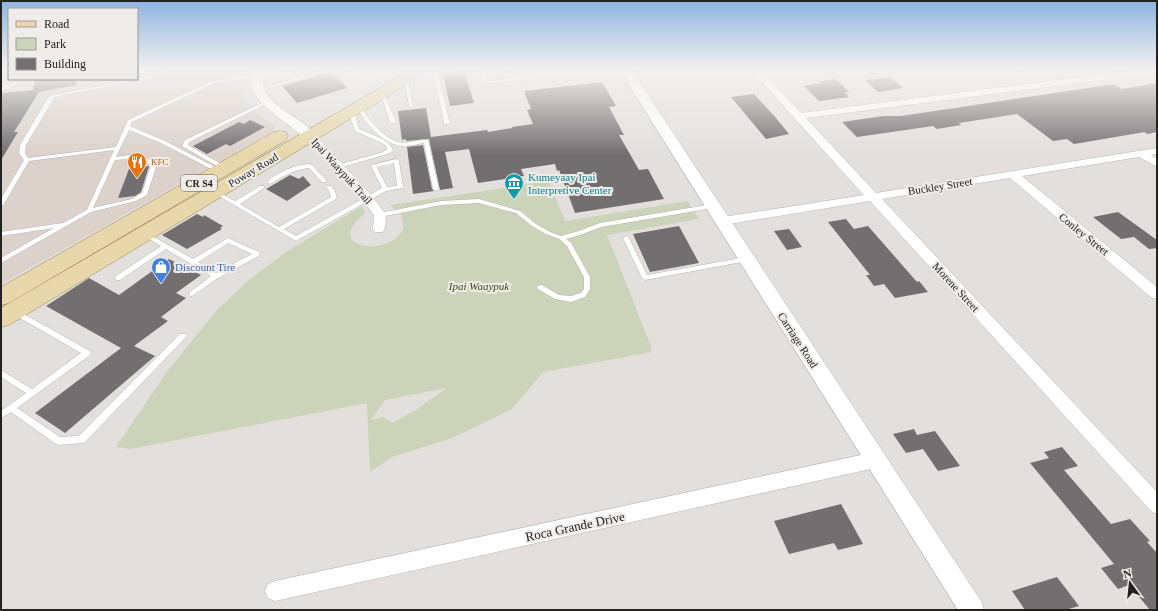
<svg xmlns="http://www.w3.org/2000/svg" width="1158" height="611" viewBox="0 0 1158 611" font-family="'Times New Roman',serif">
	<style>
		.built { fill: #dcd2cb }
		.green { fill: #cbd3b8; fill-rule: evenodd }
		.building { fill: #736f71 }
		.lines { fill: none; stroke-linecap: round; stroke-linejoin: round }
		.service-casing { stroke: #b8b4b1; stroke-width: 1 }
		.minor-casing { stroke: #b8b4b1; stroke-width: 1 }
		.tertiary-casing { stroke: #b8b4b1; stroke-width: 1 }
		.primary-casing { stroke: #998756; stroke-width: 1 }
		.service { fill: #fff; fill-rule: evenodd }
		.minor { fill: #fff; fill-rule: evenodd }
		.tertiary { fill: #fff; fill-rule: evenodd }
		.primary { fill: #e8d7aa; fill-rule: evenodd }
		.labels { text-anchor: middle; stroke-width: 4; stroke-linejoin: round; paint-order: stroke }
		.far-food-label { font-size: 9px; fill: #c56008; stroke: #f0ece9; text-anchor: start }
		.shield { fill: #f0ece9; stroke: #605f5d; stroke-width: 1 }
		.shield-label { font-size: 10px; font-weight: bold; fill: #232221 }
		.street-label { font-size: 11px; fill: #232221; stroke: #f0ece9 }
		.culture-label { font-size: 11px; fill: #0d838f; stroke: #f0ece9; text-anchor: start }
		.shop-label { font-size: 11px; fill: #366cbe; stroke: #f0ece9; text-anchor: start }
		.park-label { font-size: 11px; font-style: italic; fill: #38440e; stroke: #f0ece9 }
		.near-street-label { font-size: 13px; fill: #232221; stroke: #f0ece9 }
	</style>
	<rect width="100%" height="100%" fill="#e3dfdc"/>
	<path class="built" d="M5,69H9V79H137V69H247L243,84L245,97L255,111L274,126V129L272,132L1,284V74Z"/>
	<path class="green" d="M549,181L565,221L688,201L699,219L607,235L652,349H650L652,352L543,372L512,409L452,438L392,457L370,472L367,403L130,449L116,447L166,373L217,310L249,280L286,252L362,206L365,213C321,249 389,259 404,228L401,214L390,205ZM446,388L416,410L392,423L383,417L371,420L385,400Z"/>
	<path class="building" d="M464,71L474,103L450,106L443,74Z
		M331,72L347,88L297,103L282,86Z
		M890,77L903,88L878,92L865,80Z
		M35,79H76V85L39,92L14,132H18L1,160V93L33,90Z
		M836,79L849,92H844L849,97L819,101L804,86L822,83L820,81Z
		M602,82L616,106L609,107L624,135H619L639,170L648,169L664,199L575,213L559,170L557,171L555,164L521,169L524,176L478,183L469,149L445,152L453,188L440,190L429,139L406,141V139L402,140L398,111L426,108L431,137L487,130L488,132L512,128V127L533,124L527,110L531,109L524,91Z
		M1157,83V132L1147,134L1145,132L1074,144L1067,139L1053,141L1017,114L959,123L961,125L937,129L933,126L857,137L842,122L883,116H901L1114,84L1122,89Z
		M754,94L776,118L789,134L766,139L731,97Z
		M250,120L265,127L230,146L226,144L207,154L193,146L239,122L244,124Z
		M423,145L432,189L434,191L413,194L407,147Z
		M149,166L141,192L135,196L118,198L129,169Z
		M290,175L299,179L303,176L311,185L287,201L266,189Z
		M1118,212L1157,240V248L1149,249L1134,237L1121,239L1093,217Z
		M197,214L203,217L204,215L223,226L220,228L222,229L187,249L162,235Z
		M846,219L854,229L868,226L917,282L919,281L928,292L895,298L884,284L874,286L866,275H870L828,222Z
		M679,226L699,263L650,272L633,234Z
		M789,229L802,247L787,250L774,231Z
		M169,259L201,275L176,293L186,298L161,317L168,321L134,346L155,356L65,433L35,413L121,348L46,306L89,278L119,295Z
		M914,429L917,435L935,431L960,466L938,471L923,449L906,453L893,434Z
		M1062,447L1078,466L1064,470L1111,524L1130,519L1150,541L1147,542L1157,553V610H1150L1129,585L1118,589L1101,568L1114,564L1030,463L1049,458L1044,452Z
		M841,504L863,544L838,550L834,543L789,554L774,521Z
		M1057,577L1079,606L1065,610H1025L1012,591Z"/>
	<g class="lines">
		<defs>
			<path id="service" d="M166,69H172L145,79L55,97L26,145L25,153L28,158L116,147L128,120L212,81L260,75V76L258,77L215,83L132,122L130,126L165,141L221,170V172H217L161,143L129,130L116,157L136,154L156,163L157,164L147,195L136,201L91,212L1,263V258L54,228L1,236V232L63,223L87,210L114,150L29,161L4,204L1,206V199L24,160L19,153L20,145L48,98L53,95L137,79ZM135,158L151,165L142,193L132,199L93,208L115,160Z
				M287,69H298L296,70L287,71Z
				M327,69H334L260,91L256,90Z
				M349,69H355L377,82L373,83Z
				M420,69L436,72L444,69H450L438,75L450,123L449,124H445L444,123L434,75L420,71Z
				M479,69H483L488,81L527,77L532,69H536L532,77L530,79L487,84L483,82Z
				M404,78L408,79L413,106V107L409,106Z
				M14,79H18L16,85L1,91V88L12,83Z
				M380,91L384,92L396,122L395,123H391L390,122L380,92Z
				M266,101L270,102L189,142L188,145L226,167V169H222L182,146L185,140Z
				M356,106H360C369,119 385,141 403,143C411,143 419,139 428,140L439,189L438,190L436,191L433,189L424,143C417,144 409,146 402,146C381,144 366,122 356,107Z
				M351,109L354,111L359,129C369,134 390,139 393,150L390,153L384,155L339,168L337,167V165L380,153L387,150L386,146L384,144L355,131L348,111Z
				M396,159L399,161L403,187L402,188L386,191L296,241L212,192L213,191H217L235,201L260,186H264V188L240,204L279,227L331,197L329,191L326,187L327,186H331L335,191L337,198L336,199L284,229L296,236L382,188L371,166L372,165ZM394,163L397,186L387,187L377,167Z
				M310,164L312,165L326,180V182H322L309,168C295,169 284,176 272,183L270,184L267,182C279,171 295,165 310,164Z
				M479,199L520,211L536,224L550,232L561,236L579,231L600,223L713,204L716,206L713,208L601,227L583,234L566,239L571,243L590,277V289L585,297L571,302L555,299L538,289L537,287L540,285H542L559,295L571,296L581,293L584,289V277L567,246L559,239L546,234L532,226L516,213L479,203L441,205L380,217L377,215L380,213L441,201Z
				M145,232L193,259L228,238L259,252L260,254L259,256L218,278L192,296H190L189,294L190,292L211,276L166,249L120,280H116L115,278L116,276L161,246L143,235L142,234ZM228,243L252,254L216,273L198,262Z
				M626,236L629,238L647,275L747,257L750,259L747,261L645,280L642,278L623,238Z
				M15,309L90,351L91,353L90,355L17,408L60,437L79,436L180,334H186L187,336L84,443L59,445L56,444L11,412L1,418V411L26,393L1,377V370L32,389L81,353L13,314L11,312Z"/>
			<path id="minor" d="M750,69H760L801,113L1143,69H1157V73L806,118L876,193L1157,148V154L1151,155L1157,159V167L1139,157L1022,176L1157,287V299L1152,298L1010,178L882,199L1157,492V514L1151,511L870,201L723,225L719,224L717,221L719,218L723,217L864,195Z
				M310,133L314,134L372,196L384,212C387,217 386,227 383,232H375L373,229L374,215L364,202L306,138L305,136L306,134Z
				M875,452L881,455L884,460L881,465L875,468L275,601L268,598L265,591L268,584L275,581Z"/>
			<path id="tertiary" d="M254,69H266C264,75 262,81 264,88C269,107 304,118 316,136L315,139H305C291,124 256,106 252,87C251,81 253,75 254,69Z
				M619,69H631L981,601L984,610H958Z"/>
			<path id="primary" d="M413,69H430L428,72L9,325L1,327V308Z
				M280,131L286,132L288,136L286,140L9,303L1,305V287L274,132Z"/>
		</defs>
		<use href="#service" class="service-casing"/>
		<use href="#minor" class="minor-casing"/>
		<use href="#tertiary" class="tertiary-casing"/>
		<use href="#primary" class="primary-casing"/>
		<use href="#service" class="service"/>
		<use href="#minor" class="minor"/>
		<use href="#tertiary" class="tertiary"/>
		<use href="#primary" class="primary"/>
	</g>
	<linearGradient id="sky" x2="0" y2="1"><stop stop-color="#8db4e0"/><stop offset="0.45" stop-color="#f2f1ef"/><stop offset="1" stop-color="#f2f1ef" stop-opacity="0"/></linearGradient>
	<rect width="1158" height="155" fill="url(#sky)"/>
	<defs>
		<symbol id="restaurant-pin" viewBox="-11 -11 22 30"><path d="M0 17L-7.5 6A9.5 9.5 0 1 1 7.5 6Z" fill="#e8710a" stroke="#f0ece9"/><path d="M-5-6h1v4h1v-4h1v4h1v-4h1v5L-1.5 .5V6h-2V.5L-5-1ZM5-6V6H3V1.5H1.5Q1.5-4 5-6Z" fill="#fff"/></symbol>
		<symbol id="museum-pin" viewBox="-11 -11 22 30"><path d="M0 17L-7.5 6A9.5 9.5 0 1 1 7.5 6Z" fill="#0f9aa8" stroke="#f0ece9"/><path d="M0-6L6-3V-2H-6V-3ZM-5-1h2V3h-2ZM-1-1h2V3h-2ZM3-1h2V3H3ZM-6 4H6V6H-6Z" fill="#fff"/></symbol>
		<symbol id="shop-pin" viewBox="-11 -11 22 30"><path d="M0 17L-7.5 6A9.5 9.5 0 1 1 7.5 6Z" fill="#3f7fe0" stroke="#f0ece9"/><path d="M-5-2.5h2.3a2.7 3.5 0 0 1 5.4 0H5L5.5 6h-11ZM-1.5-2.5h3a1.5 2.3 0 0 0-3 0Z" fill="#fff"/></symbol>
	</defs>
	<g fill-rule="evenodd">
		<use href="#restaurant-pin" x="126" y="151" width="22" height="30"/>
		<use href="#museum-pin" x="503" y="172" width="22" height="30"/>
		<use href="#shop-pin" x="150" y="256" width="22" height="30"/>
	</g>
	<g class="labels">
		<g class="far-food-label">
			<text x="151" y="165">KFC</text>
		</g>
		<rect class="shield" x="181" y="175" width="36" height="16" rx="3"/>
		<g class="shield-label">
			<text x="199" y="187">CR S4</text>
		</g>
		<g class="street-label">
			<text transform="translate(253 170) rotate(-31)" y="4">Poway Road</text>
			<text transform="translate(342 171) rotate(48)" y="4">Ipai Waaypuk Trail</text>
			<text transform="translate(940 186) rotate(-9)" y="4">Buckley Street</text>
			<text transform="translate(1084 234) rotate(39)" y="4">Conley Street</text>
			<text transform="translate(956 287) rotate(47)" y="4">Morene Street</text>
			<text transform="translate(798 340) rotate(57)" y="4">Carriage Road</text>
		</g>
		<g class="culture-label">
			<text x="528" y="181">Kumeyaay Ipai<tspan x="528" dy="13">Interpretive Center</tspan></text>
		</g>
		<g class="shop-label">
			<text x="175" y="271">Discount Tire</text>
		</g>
		<g class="park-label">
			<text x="479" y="290">Ipai Waaypuk</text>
		</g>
		<g class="near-street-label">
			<text transform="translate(575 526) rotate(-12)" y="5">Roca Grande Drive</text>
		</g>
	</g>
	<rect width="1158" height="611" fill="none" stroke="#232221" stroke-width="4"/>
	<rect x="8" y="8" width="130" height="72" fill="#f0ece9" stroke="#9e9b99"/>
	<rect x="16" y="21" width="20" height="6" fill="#e8d7aa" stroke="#9e9b99"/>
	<text x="44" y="28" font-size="12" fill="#232221">Road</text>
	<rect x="16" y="38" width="20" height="12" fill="#cbd3b8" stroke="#9e9b99"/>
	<text x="44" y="48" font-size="12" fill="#232221">Park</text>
	<rect x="16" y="58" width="20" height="12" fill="#736f71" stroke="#9e9b99"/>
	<text x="44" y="68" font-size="12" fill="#232221">Building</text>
	<g transform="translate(1130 583) rotate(345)" stroke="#f0ece9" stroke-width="3" paint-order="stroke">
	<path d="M0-3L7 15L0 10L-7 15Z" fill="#232221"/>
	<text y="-6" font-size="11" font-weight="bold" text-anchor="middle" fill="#232221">N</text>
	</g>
</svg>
